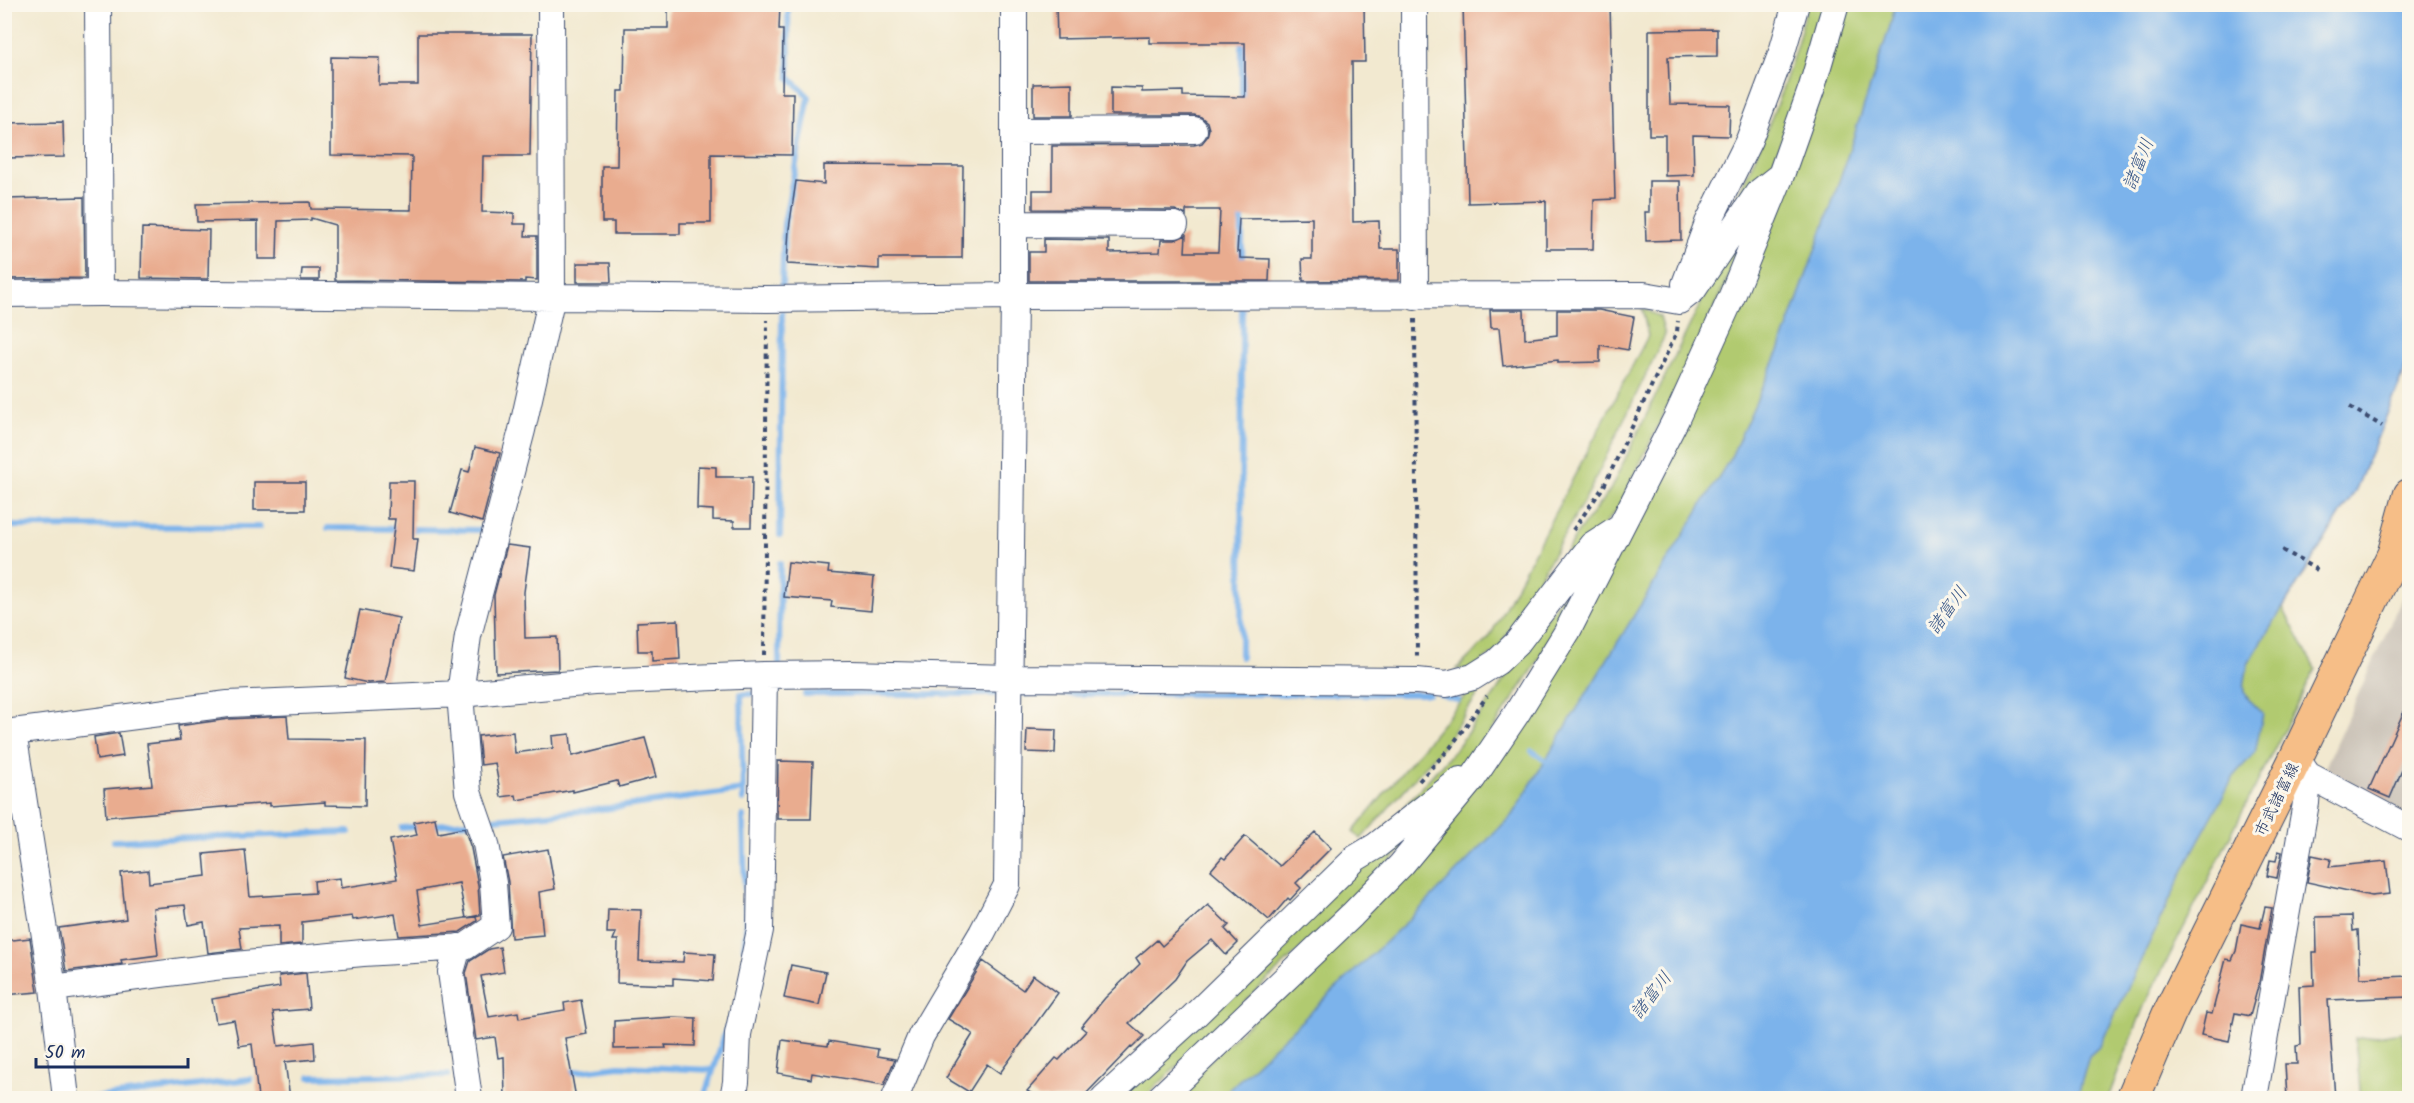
<svg xmlns="http://www.w3.org/2000/svg" width="2414" height="1103" viewBox="0 0 2414 1103" font-family="Kalam,'Klee One',sans-serif">
	<style>
		.industrial { fill: #cbc3b8 }
		.green { fill: #b1ca6f; stroke: #667c66; stroke-width: 1.5 }
		.water { fill: #7bb3eb; stroke: #4b71a4; stroke-width: 1.5 }
		.lines { fill: none; stroke-linecap: round; stroke-linejoin: round }
		.stream { stroke: #7bb3eb; stroke-width: 6 }
		.building { fill: #e9ac8f; fill-rule: evenodd }
		.minor-casing { stroke: #3b4b6f; stroke-width: 28 }
		.major-casing { stroke: #3b4b6f; stroke-width: 35 }
		.path { stroke: #3b4b6f; stroke-width: 4; stroke-dasharray: 4.5 4.5; stroke-linecap: butt }
		.minor { stroke: #fff; stroke-width: 26 }
		.major { stroke: #f6be87; stroke-width: 33 }
		.labels { text-anchor: middle; stroke-width: 6; stroke-linejoin: round; paint-order: stroke }
		.street-label { font-size: 16px; fill: #1b2f5e; stroke: #fbf7ec }
		.water-label { font-size: 18px; font-style: italic; fill: #385788; stroke: #fbf7ec }
	</style>
	<rect width="100%" height="100%" fill="#fbf7ec"/>
	<filter id="ink" filterUnits="userSpaceOnUse"><feTurbulence type="fractalNoise" baseFrequency=".0167" numOctaves="2"/><feDisplacementMap in="SourceGraphic" scale="12" xChannelSelector="R" yChannelSelector="G"/><feConvolveMatrix kernelMatrix="1 2 1 2 8 2 1 2 1" color-interpolation-filters="sRGB"/></filter>
	<filter id="wash" filterUnits="userSpaceOnUse"><feTurbulence type="fractalNoise" baseFrequency=".008" numOctaves="4" result="noise"/><feDisplacementMap in="SourceGraphic" scale="24" xChannelSelector="R" yChannelSelector="G"/><feGaussianBlur stdDeviation="1.35" result="paint"/><feColorMatrix in="noise" values="0 0 0 0 0 0 0 0 0 0 0 0 0 0 0 0 0 1.4 0 .05"/><feComposite in="paint" operator="in"/></filter>
	<g filter="url(#wash)">
		<rect width="100%" height="100%" fill="#f2e9d0"/>
		<path class="industrial" d="M2409,582V822L2323,772Z"/>
		<path class="green" d="M1807,5H1827L1772,168L1718,238C1754,162 1789,86 1807,5Z
			M1843,5H1934L1851,273L1550,796L1259,1098H1170L1394,887L1577,633Z
			M1764,193L1705,328L1619,507L1534,609L1576,535L1610,490L1701,302L1718,259Z
			M1642,308L1660,317L1665,335L1589,492L1497,651L1469,670L1457,669L1489,638L1648,336Z
			M2409,342L2404,373L2356,489L2283,608L2315,669L2144,1006L2108,1098H2040L2220,695Z
			M1595,555L1533,669L1468,766L1378,836L1458,746L1497,691L1533,634Z
			M1491,675L1443,746L1361,839L1353,832L1468,692Z
			M1453,789L1384,869L1144,1098H1112L1367,859Z
			M2402,1032L2409,1098H2361L2355,1039Z"/>
		<path class="water" d="M1895,5H2409L2410,342L2404,373L2356,489L2248,664C2243,692 2240,694 2263,714L2255,753L2236,773L2194,849L2100,1046L2089,1056L2077,1098H1220L1419,910L1512,815L1731,457L1779,351L1830,209L1891,23Z"/>
		<g class="lines">
			<path class="stream" d="M1242,103V35
				M1242,265V212
				M782,286L784,224L809,97L789,77L788,4
				M4,526L259,527
				M328,528L483,530
				M780,535L782,313
				M1241,657L1242,310
				M779,666L780,563
				M805,694H997
				M1025,694H1429
				M1440,694L1458,700
				M1532,751L1551,764
				M743,800L741,694H752
				M743,816L746,932L744,948
				M493,819L603,809L743,790
				M402,828L467,822
				M114,841L349,832
				M564,1073L619,1066L713,1070
				M310,1077L448,1075
				M93,1098L250,1079
				M704,1098L727,1028"/>
		</g>
		<g id="blocks">
			<path class="building" d="M668,4H780L779,30H783L782,93H793L792,155L711,154V223H680V234H614V222H602V166H617L618,91H624L625,28H668Z
				M1056,4H1364L1365,62H1352L1353,222L1379,221L1380,249H1399V280L1303,281L1302,259H1312V218L1239,219L1237,252H1240V258L1270,259L1269,281H1029V252H1044V239L1109,240V253L1160,252L1161,240H1175L1186,235L1185,252H1218L1220,210H1186V215L1175,210L1033,209V190H1052V146L1194,145L1202,143L1207,137L1209,129L1207,122L1201,117L1194,115H1111V87L1142,88V92L1183,91V96L1245,97V43H1150V37L1057,39Z
				M1463,4H1610L1615,199L1594,200L1593,249H1546V201L1468,203Z
				M1717,29V56L1668,57L1670,104L1730,105L1729,136L1693,135L1694,175L1665,176V135H1649V30Z
				M418,34H532L530,156H483L482,212L514,213V224H526L525,236H537V280L525,279V282L335,280V225L311,218V220L278,221L277,259H258V221L197,222L196,204L310,202L311,209L411,210L412,156L331,155V57L380,58L379,85H418Z
				M1072,83V116H1033V84Z
				M63,122L64,157L4,158V123Z
				M824,165L963,166L962,258H879V269L787,264L789,229L796,181L824,184Z
				M1649,181H1680L1681,240L1646,241L1645,212H1649Z
				M84,197L85,278L4,279L6,199Z
				M142,228L209,230L208,279L141,278Z
				M577,263H610L611,282H577Z
				M302,269H319V280H301Z
				M1490,310H1524L1525,339L1557,335V310H1599L1634,317L1628,350L1600,345V362L1558,363V360L1503,366L1499,328H1491Z
				M475,447L500,453L482,522L450,513L462,470L469,472Z
				M698,466L716,467V477H752L751,527H734V521L713,520V510L697,509Z
				M389,481H414L413,539H418L414,571L389,568L395,519H388Z
				M254,482H305V510H254Z
				M507,545L530,548L524,592L525,638L557,637L558,670L496,673L494,595Z
				M788,562L829,566L828,573L874,577L871,611L831,607L832,601L784,597Z
				M360,610L399,618L385,682L368,683L345,678Z
				M678,620L680,659L652,661V651H638L637,622Z
				M2409,700V754L2390,798L2369,789Z
				M287,716L289,739L366,740L365,806L325,805V802L270,806V803L106,817L104,789L152,785L147,744L180,740L178,726L229,719Z
				M1027,729L1056,730L1055,753L1026,752Z
				M513,732L515,753L553,748L552,736L570,734L572,756L645,738L656,777L619,787L617,781L573,792V790L517,800L516,795L501,797L495,763L481,765L478,736Z
				M119,733L123,756L97,760L94,737Z
				M778,761L813,762L811,819H777Z
				M435,818L438,833L464,828L471,848L478,885L480,915L466,918L476,917L477,921L460,932L399,936L395,914L353,920L352,916L302,922V944L279,946V926L239,928L242,949L208,953L204,922L188,925L185,905L153,908L158,955L121,960L122,964L66,971L59,928L126,919L121,873L148,870L149,883L206,876L204,854L245,850L250,897L315,893L314,881L340,878L341,888L397,879L390,840L417,835L414,822ZM459,883L466,918L422,925L417,891Z
				M1315,832L1331,848L1296,883L1301,888L1290,900L1288,898L1269,920L1211,870L1222,857L1225,859L1245,836L1280,866Z
				M548,849L555,889L539,892L543,935L511,938L508,882L503,857Z
				M2278,851L2282,852L2277,878L2267,876L2270,860L2276,861Z
				M2312,855L2331,859L2329,867L2386,861L2390,894L2371,896L2307,882Z
				M1208,905L1229,925L1225,929L1238,943L1226,955L1212,940L1187,961L1175,979L1129,1023L1144,1036L1132,1048L1131,1047L1082,1098H1039L1027,1091L1056,1058L1059,1060L1086,1031L1081,1027L1105,998L1140,964L1136,958L1157,940L1162,946Z
				M2265,907L2272,908L2259,983L2250,1016L2235,1013L2229,1041L2201,1035L2206,1013L2212,1014L2226,959L2232,960L2236,951L2241,924L2260,928Z
				M608,909L641,910L639,961L683,962L684,952L715,954L713,981L673,978V985L617,983L618,940H613L616,933H607Z
				M2352,916L2353,931L2358,930L2360,978L2409,976V997L2328,1000L2335,1098H2287L2285,1064H2297L2296,1046L2301,1045L2299,986L2314,985L2313,952H2317L2316,917Z
				M30,938L38,992L4,995V941Z
				M500,947L504,972L481,976L489,1017L518,1012L519,1018L565,1010L564,1003L581,1000L587,1034L565,1038L576,1098H505L504,1057L498,1058L495,1037L476,1040L466,973L470,961L489,949Z
				M983,961L1023,990L1033,975L1058,993L1000,1073L987,1064L969,1092L946,1078L973,1034L948,1019Z
				M791,965L826,972L819,1005L784,998Z
				M306,973L309,1009L273,1012L278,1046L314,1042L315,1059L285,1062L290,1098H258L252,1044L239,1046L234,1020L216,1023L212,999L280,987L279,976Z
				M673,1017L696,1018L695,1046L665,1045L666,1048L614,1049V1021Z
				M782,1040L828,1046L829,1041L878,1049L877,1056L895,1059L884,1085L812,1073L811,1079L778,1073Z"/>
		</g>
	</g>
	<g filter="url(#ink)">
		<use href="#blocks" fill-opacity="0" stroke="#3b4b6f" stroke-width="1.5"/>
		<g class="lines">
			<defs>
				<path id="minor" d="M98,4L100,293
					M1414,4L1415,297
					M1014,131L1194,130
					M1014,224L1175,225
					M1685,284L1708,223L1749,140L1782,52L1796,4
					M4,294L100,293L768,299L1014,296L1644,295L1679,301L1693,290L1758,193L1781,175
					M2308,775L2410,829
					M458,947L451,972L469,1098
					M53,988L214,967L363,953L465,947L496,926L493,883L486,844L468,792L460,694L468,636L522,430L552,296L551,4
					M66,1098L53,988L13,732L228,704L460,694L595,682L764,675L851,674L1011,678L1417,681L1447,684L1473,677L1497,662L1517,643L1592,545L1620,527
					M733,1098L736,1082L738,1034L760,930L764,675
					M895,1098L921,1036L982,933L1007,885L1014,296V4
					M1104,1098L1192,1018L1356,858L1376,846L1460,780
					M1160,1098L1352,915L1401,865L1473,778L1517,713L1567,632L1676,419L1732,296L1781,175L1812,87L1836,4
					M2254,1098L2306,803L2308,775L2296,758"/>
				<path id="major" d="M2133,1098L2169,1014L2296,758L2394,554L2410,495"/>
			</defs>
			<use href="#minor" class="minor-casing"/>
			<use href="#major" class="major-casing"/>
			<path class="path" d="M1415,319L1417,659
				M2350,407L2382,426
				M1573,530L1604,486L1677,332L1678,321
				M2282,550L2319,571
				M764,655L767,320
				M1419,781L1450,748L1487,696"/>
			<use href="#minor" class="minor"/>
			<use href="#major" class="major"/>
		</g>
	</g>
	<g class="labels">
		<g class="street-label">
			<text transform="translate(2276 799) rotate(-64)" y="6">市武諸富線</text>
		</g>
		<g class="water-label">
			<text transform="translate(2138 164) rotate(-68)" y="6">諸富川</text>
			<text transform="translate(1947 610) rotate(-54)" y="6">諸富川</text>
			<text transform="translate(1651 995) rotate(-52)" y="6">諸富川</text>
		</g>
	</g>
	<rect width="2414" height="1103" fill="none" stroke="#fbf7ec" stroke-width="24"/>
	<path d="M36 1058v9h152v-9" fill="none" stroke="#1b2f5e" stroke-width="3"/>
	<text x="45" y="1058" font-size="18" fill="#1b2f5e" stroke="#fbf7ec" stroke-width="4.5" paint-order="stroke">50 m</text>
</svg>
